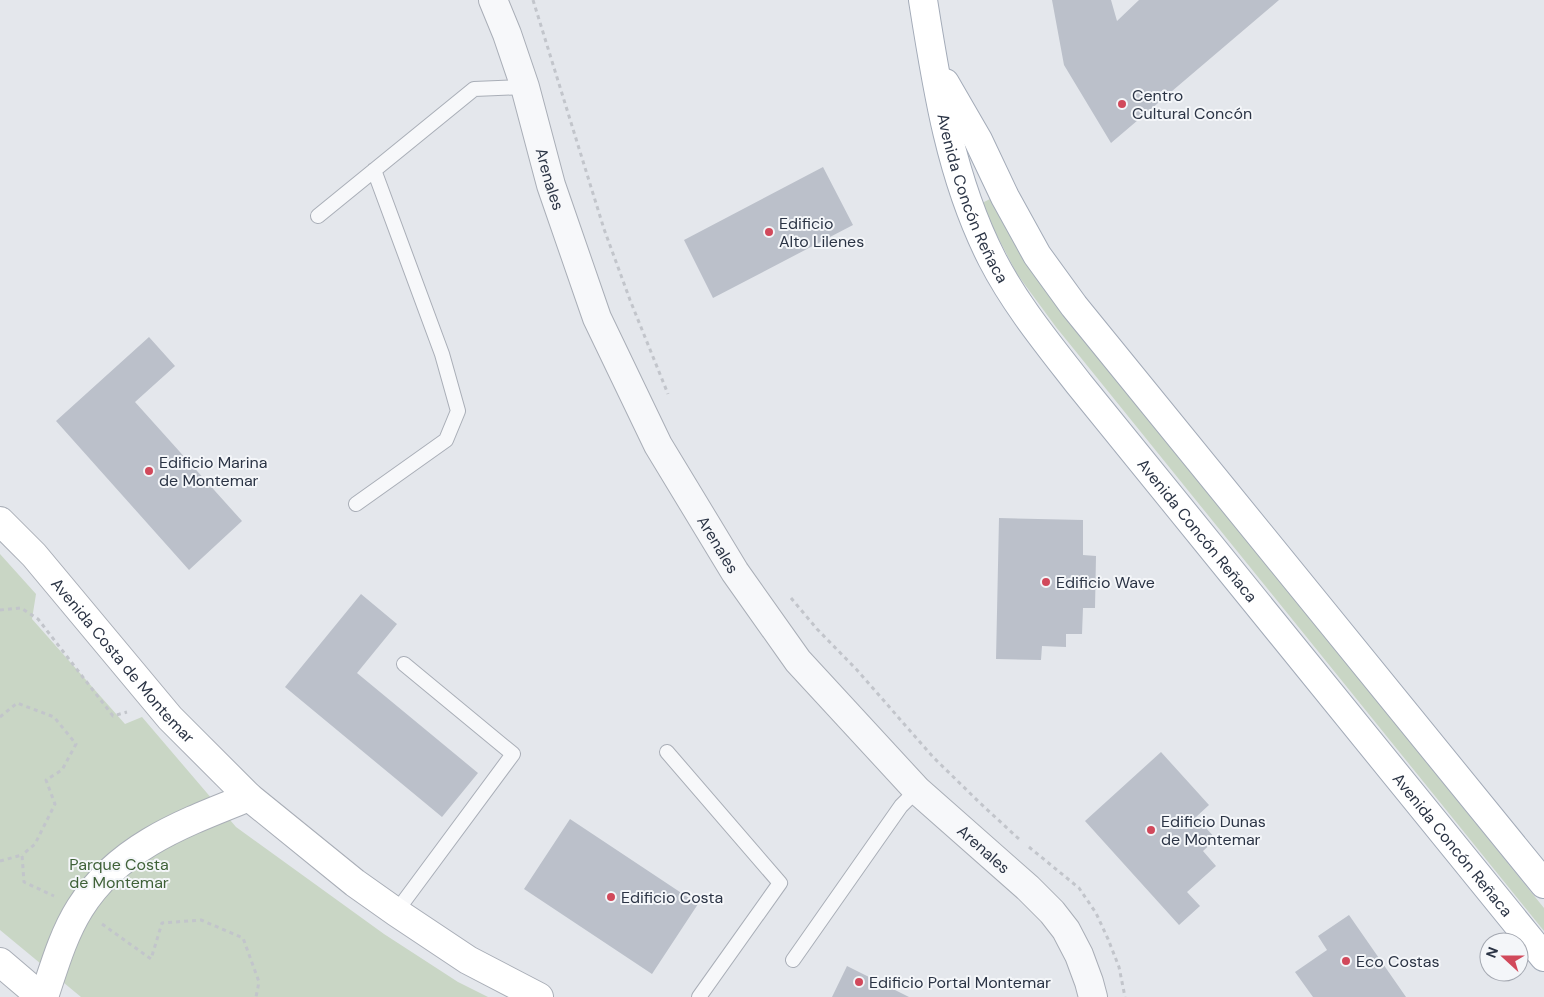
<svg xmlns="http://www.w3.org/2000/svg" width="1544" height="997" viewBox="0 0 1544 997" font-family="'DM Sans',sans-serif">
	<style>
		.green { fill: #c9d6c5 }
		.building { fill: #bbc0ca }
		.lines { fill: none; stroke-linecap: round; stroke-linejoin: round }
		.lane-casing { stroke: #a9aeb7; stroke-width: 16 }
		.street-casing { stroke: #a9aeb7; stroke-width: 30 }
		.secondary-casing { stroke: #a9aeb7; stroke-width: 30 }
		.primary-casing { stroke: #a3abb8; stroke-width: 30 }
		.path { stroke: #c2c5cb; stroke-width: 3; stroke-dasharray: 4 4; stroke-linecap: butt }
		.lane { stroke: #f7f8fa; stroke-width: 14 }
		.street { stroke: #f7f8fa; stroke-width: 28 }
		.secondary { stroke: #fff; stroke-width: 28 }
		.primary { stroke: #fff; stroke-width: 28 }
		.poi-dot { fill: #d1495b; stroke: #f4f6f9; stroke-width: 2 }
		.labels { text-anchor: middle; stroke-width: 4; stroke-linejoin: round; paint-order: stroke }
		.poi-label { font-size: 16px; fill: #2b3445; stroke: #f4f6f9; text-anchor: start }
		.street-label { font-size: 16px; fill: #2b3445; stroke: #f4f6f9 }
		.park-label { font-size: 16px; fill: #3f6138; stroke: #f4f6f9 }
	</style>
	<rect width="100%" height="100%" fill="#e4e7ec"/>
	<path class="green" d="M990,199L994,201L1067,317L1544,908V931L1056,327L1017,274L982,207L984,202Z
		M0,554L36,594L32,619L125,724L142,717L236,827L384,934L458,982L488,997H81L0,930Z"/>
	<path class="building" d="M1052,0H1111L1117,21L1139,0H1279L1111,143L1064,65Z
		M823,167L853,225L713,298L684,240Z
		M149,337L175,366L135,402L242,521L189,570L56,421Z
		M999,518L1083,520V555L1096,556L1095,608H1083L1082,634H1066V647L1042,646L1041,660L996,659Z
		M361,594L397,624L357,673L478,773L442,817L285,687Z
		M1161,752L1209,805L1196,817L1216,839L1203,851L1216,866L1187,892L1200,906L1179,925L1085,821Z
		M570,819L698,904L652,974L524,889Z
		M1349,915L1406,997H1313L1295,972L1327,950L1318,936Z
		M847,966L909,997H832Z"/>
	<g class="lines">
		<defs>
			<path id="lane" d="M318,216L474,89L525,87
				M356,504L446,440L458,411L442,354L374,170
				M667,752L780,883L699,997
				M396,912L513,754L404,664
				M793,960L901,806L917,790"/>
			<g id="street">
				<path id="s1" d="M493,0L507,34L525,87L551,185L597,318L658,445L735,572L798,661L917,790L1028,888L1052,912L1066,930L1079,955L1089,982L1093,997"/>
			</g>
			<g id="secondary">
				<path id="s2" d="M0,521L34,555L170,718L249,797L355,883L396,912L468,960L539,997"/>
				<path d="M0,962L41,997"/>
				<path d="M44,997C54,967 63,935 80,908C119,846 184,823 249,797"/>
			</g>
			<g id="primary">
				<path id="s3" d="M923,0C937,89 951,179 992,259C1015,304 1048,344 1079,384L1544,957"/>
				<path d="M945,83L978,140L1005,197L1037,255L1074,306L1544,884"/>
			</g>
		</defs>
		<use href="#lane" class="lane-casing"/>
		<use href="#street" class="street-casing"/>
		<use href="#secondary" class="secondary-casing"/>
		<use href="#primary" class="primary-casing"/>
		<path class="path" d="M533,0L604,229L630,300L668,394
			M791,598L817,629L857,670L933,757L980,803L1020,840
			M0,610L21,608L38,619L113,716L127,712
			M0,717L17,703L54,717L76,744L62,770L46,780L55,804L35,844L22,855
			M1029,847L1079,888L1096,913L1108,939L1119,967L1125,997
			M0,861L22,855L24,882L54,896
			M102,924L151,959L162,923L201,920L243,938L259,982L256,997"/>
		<use href="#lane" class="lane"/>
		<use href="#street" class="street"/>
		<use href="#secondary" class="secondary"/>
		<use href="#primary" class="primary"/>
	</g>
	<g class="poi-dot">
		<circle cx="1122" cy="104" r="5"/>
		<circle cx="769" cy="232" r="5"/>
		<circle cx="149" cy="471" r="5"/>
		<circle cx="1046" cy="582" r="5"/>
		<circle cx="1151" cy="830" r="5"/>
		<circle cx="611" cy="897" r="5"/>
		<circle cx="1346" cy="961" r="5"/>
		<circle cx="859" cy="982" r="5"/>
	</g>
	<g class="labels">
		<g class="poi-label">
			<text x="1132" y="101">Centro<tspan x="1132" dy="18">Cultural Concón</tspan></text>
			<text x="779" y="229">Edificio<tspan x="779" dy="18">Alto Lilenes</tspan></text>
			<text x="159" y="468">Edificio Marina<tspan x="159" dy="18">de Montemar</tspan></text>
			<text x="1056" y="588">Edificio Wave</text>
			<text x="1161" y="827">Edificio Dunas<tspan x="1161" dy="18">de Montemar</tspan></text>
			<text x="621" y="903">Edificio Costa</text>
			<text x="1356" y="967">Eco Costas</text>
			<text x="869" y="988">Edificio Portal Montemar</text>
		</g>
		<g class="street-label">
			<text dy="6" stroke="none"><textPath href="#s1" startOffset="188">Arenales</textPath></text>
			<text dy="6" stroke="none"><textPath href="#s3" startOffset="205">Avenida Concón Reñaca</textPath></text>
			<text dy="6" stroke="none"><textPath href="#s3" startOffset="610">Avenida Concón Reñaca</textPath></text>
			<text dy="6" stroke="none"><textPath href="#s1" startOffset="592">Arenales</textPath></text>
			<text dy="6" stroke="none"><textPath href="#s2" startOffset="186">Avenida Costa de Montemar</textPath></text>
			<text dy="6" stroke="none"><textPath href="#s3" startOffset="1015">Avenida Concón Reñaca</textPath></text>
			<text dy="6" stroke="none"><textPath href="#s1" startOffset="998">Arenales</textPath></text>
		</g>
		<g class="park-label">
			<text x="119" y="870">Parque Costa<tspan x="119" dy="18">de Montemar</tspan></text>
		</g>
	</g>
	<g transform="translate(1504 957) rotate(291)"><circle r="24" fill="#f4f6f9" stroke="#a4a8b1"/>
	<path d="M0-4L9 19L0 12L-9 19Z" fill="#d1495b"/>
	<text y="-8" font-size="14" font-weight="bold" text-anchor="middle" fill="#2b3445">N</text>
	</g>
</svg>
